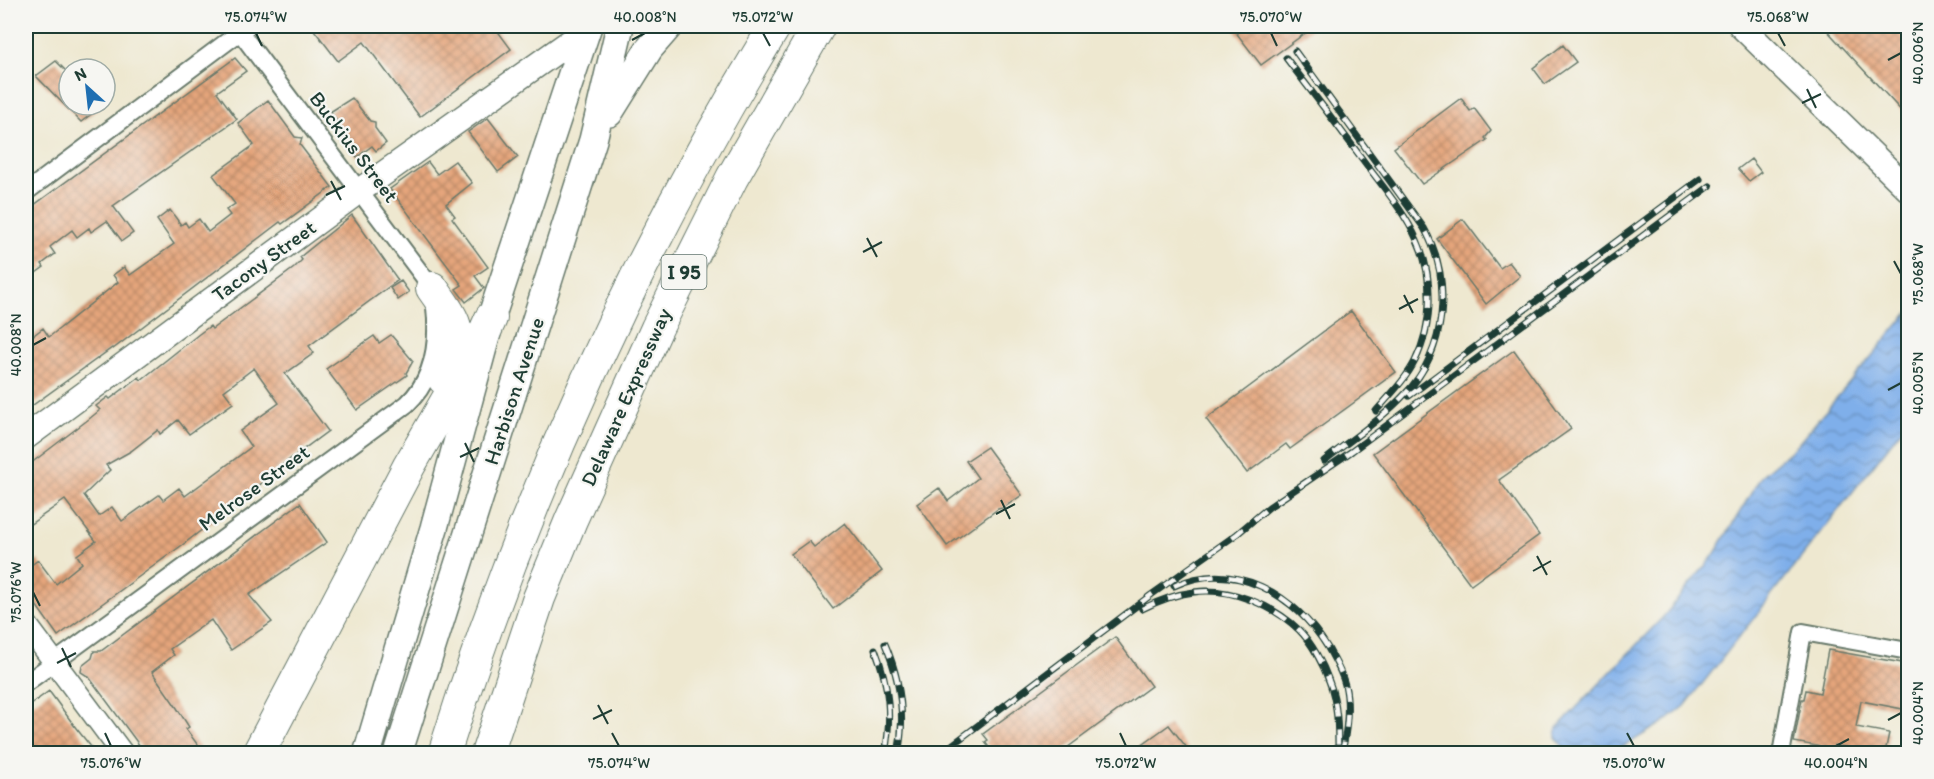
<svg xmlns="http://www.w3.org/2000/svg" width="1934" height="779" viewBox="0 0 1934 779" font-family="Itim,sans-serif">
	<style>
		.water { fill: url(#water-waves); stroke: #4f768f; stroke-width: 1.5 }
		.building { fill: url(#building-cross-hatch); fill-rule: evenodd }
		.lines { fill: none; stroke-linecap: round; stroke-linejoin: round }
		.minor-casing { stroke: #67796b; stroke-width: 20 }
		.tertiary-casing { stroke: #67796b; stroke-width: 24 }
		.secondary-casing { stroke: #67796b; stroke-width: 27 }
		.primary-casing { stroke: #67796b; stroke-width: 30 }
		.motorway-casing { stroke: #67796b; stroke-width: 34 }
		.minor { stroke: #fff; stroke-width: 16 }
		.tertiary { stroke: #fff; stroke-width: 21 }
		.secondary { stroke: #fff; stroke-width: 24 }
		.primary { stroke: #fff; stroke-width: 27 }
		.motorway { stroke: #fff; stroke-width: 32 }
		.rail-casing { stroke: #1f3d34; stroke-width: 7 }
		.rail { stroke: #f6f6f2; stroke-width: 4.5; stroke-dasharray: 14; stroke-linecap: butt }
		.ticks { fill: none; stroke: #1f3d34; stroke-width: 2 }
		.labels { text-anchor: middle; stroke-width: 4.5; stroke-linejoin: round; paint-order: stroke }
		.shield { fill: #f6f6f2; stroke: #60746d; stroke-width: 1.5 }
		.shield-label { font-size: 20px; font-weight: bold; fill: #1f3d34 }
		.street-label { font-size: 21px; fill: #1f3d34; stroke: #f6f6f2 }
		.neatline { fill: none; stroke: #1f3d34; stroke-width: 2 }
		.ticks-label { font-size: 15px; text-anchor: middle; fill: #1f3d34 }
	</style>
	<defs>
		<pattern id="water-waves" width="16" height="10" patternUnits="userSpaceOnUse" patternTransform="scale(1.5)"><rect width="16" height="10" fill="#7fafea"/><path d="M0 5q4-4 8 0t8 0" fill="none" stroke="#6790be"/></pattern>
		<pattern id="building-cross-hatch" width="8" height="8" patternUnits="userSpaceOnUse" patternTransform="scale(1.5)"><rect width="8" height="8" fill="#e5a57c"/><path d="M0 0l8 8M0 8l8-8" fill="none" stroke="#b98866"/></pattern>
	</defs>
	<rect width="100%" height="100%" fill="#f6f6f2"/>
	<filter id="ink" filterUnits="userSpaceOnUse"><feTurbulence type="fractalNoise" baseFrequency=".0167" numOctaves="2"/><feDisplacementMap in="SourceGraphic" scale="12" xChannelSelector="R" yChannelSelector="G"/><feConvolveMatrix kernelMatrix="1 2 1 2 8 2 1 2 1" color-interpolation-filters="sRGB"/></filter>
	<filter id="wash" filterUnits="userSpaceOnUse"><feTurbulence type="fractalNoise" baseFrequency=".008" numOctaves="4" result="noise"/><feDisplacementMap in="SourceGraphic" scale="24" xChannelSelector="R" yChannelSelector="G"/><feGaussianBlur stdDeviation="1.35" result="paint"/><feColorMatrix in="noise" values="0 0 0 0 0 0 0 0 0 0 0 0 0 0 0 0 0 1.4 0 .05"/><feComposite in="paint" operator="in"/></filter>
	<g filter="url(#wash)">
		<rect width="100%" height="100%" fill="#eee8d0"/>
		<path class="water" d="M1908,313V421L1685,706L1669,719L1613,753H1568L1556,737L1557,728L1664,616L1714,555L1762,475L1797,445Z"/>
		<g id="blocks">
			<path class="building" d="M311,26H494L511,49L420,117L364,42L338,61Z
				M1231,26H1315L1261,65Z
				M1823,26H1908L1901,34L1908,42V118Z
				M1563,45L1576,62L1545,84L1533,68Z
				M235,58L246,71L217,92L237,119L113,206L133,233L122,241L107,221L91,232L89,228L77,237L72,230L50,247L55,254L42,264L44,267L33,275L26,264V211Z
				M56,61L69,74V105H103L81,122L36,76Z
				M352,98L370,121L375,122V128L386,143L376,151L372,146L357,157L338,130L340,128L339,124L330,112Z
				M1461,98L1470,111L1474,108L1491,131L1485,138L1487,140L1422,184L1394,148Z
				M268,100L295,137L302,138L300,145L332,187L282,224L280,222L113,349L112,348L26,410V341L43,328L49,337L118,282L113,275L124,267L130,275L174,244L157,220L170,210L181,225L185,222L188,227L199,219L208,232L230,215L226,210L235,204L213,175L254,145L238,123Z
				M488,118L518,157L498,172L468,132Z
				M1751,159L1761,172L1749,181L1738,169Z
				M455,161L472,183L446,204L455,216L452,218L488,267L475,276L484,288L466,302L456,289L462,285L390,189L428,162L437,174Z
				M352,215L398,280L309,346L314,353L285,374L328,431L262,480L263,482L185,543L58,636L26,591V569L38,560L56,584L82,563L77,555L96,541L65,500L26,527V467L89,419L100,410L96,406L108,397L110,399L139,377L141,380L199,334L210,326L212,329L294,268L302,260L300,257ZM254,368L279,403L240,431L251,447L185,496L179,488L163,500L159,495L122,521L112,507L99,516L84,495L110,470L106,465L131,451L158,430L160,434L178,420L189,434L233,403L224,391Z
				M1463,219L1500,268L1509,262L1520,276L1486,304L1437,239Z
				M401,281L409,292L398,300L390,288Z
				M1351,311L1396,372L1290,449L1286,444L1247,473L1206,419Z
				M391,335L413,361L406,373L407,375L357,410L326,369L374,336L379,343Z
				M1514,350L1571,429L1499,480L1539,535L1471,585L1373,453Z
				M987,447L1022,495L1003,508L998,509L947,546L917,504L939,488L948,501L978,478L966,461Z
				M300,503L327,542L249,595L272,622L231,650L211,620L170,649L174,655L152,672L177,708L189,727L186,729L200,748L193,753H145L89,677L81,672L82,666L92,658L94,651H101Z
				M845,523L882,571L833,609L791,554L809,541L814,547Z
				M1115,637L1151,686L1060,753H993L985,742L988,740L983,734Z
				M1828,650L1908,664V710L1861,701L1856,727L1889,733L1885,753H1862V750L1834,745L1833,749L1794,742L1802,699H1804L1806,690L1820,693Z
				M49,691L76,728L96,753H26V708Z
				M1169,725L1191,753H1130Z"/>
		</g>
	</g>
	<g filter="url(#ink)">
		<use href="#blocks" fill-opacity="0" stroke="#67796b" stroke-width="1.5"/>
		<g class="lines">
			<defs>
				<path id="minor" d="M26,192L248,26
					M26,683L407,404C439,374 440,329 432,288L240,32
					M1781,754L1803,632L1908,651"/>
				<path id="tertiary" d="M26,624L123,754"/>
				<path id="secondary" d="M1741,26L1908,189
					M26,437L359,191L588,29"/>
				<path id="primary" d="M609,113L649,49L669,26
					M367,754L434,528L491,318L588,26
					M398,754L593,140L620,26"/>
				<path id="motorway" d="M432,288C461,329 463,332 444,379
					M258,754L409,466L479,345L491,318
					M444,754C524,498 636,254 775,26
					M487,754L539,598L571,520L657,328L732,178L819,26"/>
			</defs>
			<use href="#minor" class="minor-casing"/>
			<use href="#tertiary" class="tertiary-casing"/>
			<use href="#secondary" class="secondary-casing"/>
			<use href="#primary" class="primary-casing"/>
			<use href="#motorway" class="motorway-casing"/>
			<use href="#minor" class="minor"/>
			<use href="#tertiary" class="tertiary"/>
			<use href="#secondary" class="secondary"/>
			<use href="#primary" class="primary"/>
			<use href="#motorway" class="motorway"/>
			<defs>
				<path id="rail" d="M1295,51L1424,228C1453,280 1447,350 1405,394C1381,420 1351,439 1324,461
					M1286,58C1312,92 1338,126 1363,160C1382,186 1404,211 1417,240C1434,277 1433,325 1415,361C1406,379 1390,395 1376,411
					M1409,396L1700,179
					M1174,586C1234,558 1296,595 1328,648C1334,659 1342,672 1345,685C1350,706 1347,728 1343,748
					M1142,609C1158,601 1176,594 1194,592C1230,587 1273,605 1299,630C1312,643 1323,664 1329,681C1338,704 1338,729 1338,754
					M885,644C900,679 906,716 898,754
					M875,649C889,685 892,716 885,754
					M940,754L1151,595L1237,534L1269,507L1352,451L1710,186"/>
			</defs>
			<use href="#rail" class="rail-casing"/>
			<use href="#rail" class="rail"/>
		</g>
	</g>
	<path class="ticks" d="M256,33L262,46M763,33L770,46M1271,33L1277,46M1778,33L1785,46M632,40L645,33M1888,60L1901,53M1807,89L1816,108M1802,103L1821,94M331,181L341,200M326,195L345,186M867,238L877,257M863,252L882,242M1894,261L1901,274M1404,295L1413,313M1399,309L1418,299M33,345L46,338M1888,390L1901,383M465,443L474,462M460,457L479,448M1001,500L1010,519M996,514L1015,504M1537,556L1547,575M1533,571L1551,561M33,592L40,606M62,648L71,667M57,663L76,653M598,705L608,724M593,719L612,710M1888,720L1901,713M105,733L111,746M612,733L619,746M1120,733L1126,746M1627,733L1634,746M1836,746L1849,739"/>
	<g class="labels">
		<rect class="shield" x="661.5" y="255" width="45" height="34" rx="4.5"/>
		<g class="shield-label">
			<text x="684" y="279">I 95</text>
		</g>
		<g class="street-label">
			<text transform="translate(354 147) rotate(53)" y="7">Buckius Street</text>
			<text transform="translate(264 261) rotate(-36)" y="7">Tacony Street</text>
			<text transform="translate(514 391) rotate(-72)" y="7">Harbison Avenue</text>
			<text transform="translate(626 397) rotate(-66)" y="7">Delaware Expressway</text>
			<text transform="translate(254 488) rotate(-36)" y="7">Melrose Street</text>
		</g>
	</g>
	<rect width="1934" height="779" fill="none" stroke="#f6f6f2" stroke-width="66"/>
	<g transform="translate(87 87) rotate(333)"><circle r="28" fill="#f6f6f2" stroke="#a0aca6" stroke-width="1.5"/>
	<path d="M0-4.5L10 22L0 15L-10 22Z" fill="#1f6fb2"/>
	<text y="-9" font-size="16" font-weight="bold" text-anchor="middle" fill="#1f3d34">N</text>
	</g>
	<rect x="33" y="33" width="1868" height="713" class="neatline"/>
	<g class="ticks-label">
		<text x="256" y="22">75.074°W</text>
		<text x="645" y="22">40.008°N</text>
		<text x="763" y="22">75.072°W</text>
		<text x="1271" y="22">75.070°W</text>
		<text x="1778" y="22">75.068°W</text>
		<text transform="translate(1918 53) rotate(-90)" y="5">40.006°N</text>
		<text transform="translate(1918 274) rotate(-90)" y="5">75.068°W</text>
		<text transform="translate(16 345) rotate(-90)" y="5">40.008°N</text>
		<text transform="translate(1918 383) rotate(-90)" y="5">40.005°N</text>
		<text transform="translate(16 592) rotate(-90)" y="5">75.076°W</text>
		<text transform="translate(1918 713) rotate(-90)" y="5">40.004°N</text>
		<text x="111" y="768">75.076°W</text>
		<text x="619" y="768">75.074°W</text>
		<text x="1126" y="768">75.072°W</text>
		<text x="1634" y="768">75.070°W</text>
		<text x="1836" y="768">40.004°N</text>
	</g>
</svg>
